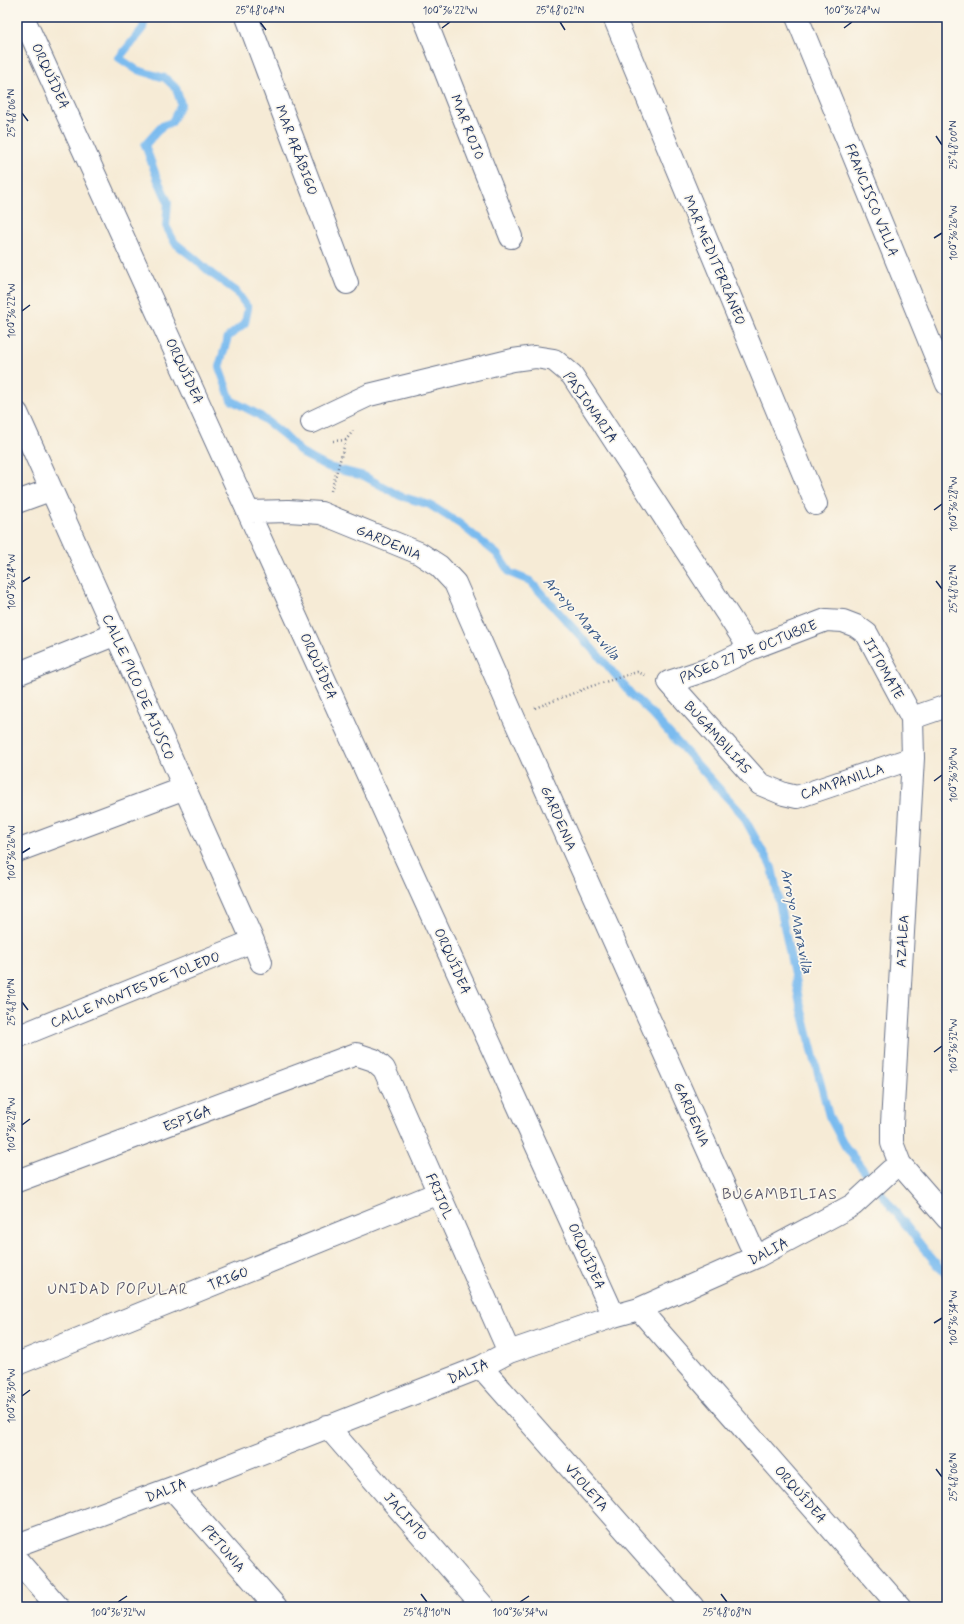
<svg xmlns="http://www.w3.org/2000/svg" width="964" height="1624" viewBox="0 0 964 1624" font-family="Mynerve,sans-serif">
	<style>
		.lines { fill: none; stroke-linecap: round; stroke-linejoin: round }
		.stream { stroke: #7abbef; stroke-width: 8 }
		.street-casing { stroke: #687188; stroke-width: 24 }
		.path { stroke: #687188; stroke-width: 2.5; stroke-dasharray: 1 3; stroke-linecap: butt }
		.street { stroke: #fff; stroke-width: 22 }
		.ticks { fill: none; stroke: #1b2f5e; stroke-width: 1.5 }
		.labels { text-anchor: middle; stroke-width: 3.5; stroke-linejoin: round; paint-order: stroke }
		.street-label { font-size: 14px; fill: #1b2f5e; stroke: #fbf7ec }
		.water-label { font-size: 15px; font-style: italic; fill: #38598a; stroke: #fbf7ec }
		.neighbourhood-label { font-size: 15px; letter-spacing: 1px; fill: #565568; stroke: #fbf7ec }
		.neatline { fill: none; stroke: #1b2f5e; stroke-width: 1.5 }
		.ticks-label { font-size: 10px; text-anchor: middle; fill: #1b2f5e }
	</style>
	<rect width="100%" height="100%" fill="#fbf7ec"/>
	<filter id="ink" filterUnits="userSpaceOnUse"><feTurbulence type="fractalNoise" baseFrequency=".025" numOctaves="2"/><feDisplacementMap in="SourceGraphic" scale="8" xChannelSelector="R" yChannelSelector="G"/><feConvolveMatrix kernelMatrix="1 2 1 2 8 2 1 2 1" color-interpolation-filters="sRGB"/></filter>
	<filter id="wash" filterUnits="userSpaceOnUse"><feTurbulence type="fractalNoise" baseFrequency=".012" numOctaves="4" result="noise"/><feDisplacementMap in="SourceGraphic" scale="16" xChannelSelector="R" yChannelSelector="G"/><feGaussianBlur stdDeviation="0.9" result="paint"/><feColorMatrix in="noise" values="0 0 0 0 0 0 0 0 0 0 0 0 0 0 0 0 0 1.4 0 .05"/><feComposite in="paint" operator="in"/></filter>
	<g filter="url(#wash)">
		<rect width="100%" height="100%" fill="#f6ebd6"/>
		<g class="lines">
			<path class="stream" d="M145,17L143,28L119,58L137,70L165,78L176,88L181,104L172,122L162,126L145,145L157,178L168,202L166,226L175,243L194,258L212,274L236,291L248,308L245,323L228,337L219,367L231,400L259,415L283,434L303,454L328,467L364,476L400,496L430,505L460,524L497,554L510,573L530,581L607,665L632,695L652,714L742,814L772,868L799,999L829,1116L845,1146L924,1249L947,1276"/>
		</g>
	</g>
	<g filter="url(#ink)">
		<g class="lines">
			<defs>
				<path id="street" d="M23,17L614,1316
					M247,17L347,283
					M424,17L511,237
					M614,17L816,504
					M797,17L947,384
					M17,413L253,941L261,962
					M312,422L369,395L513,360L535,357L554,360L572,375L750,649
					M17,502L50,490
					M250,512L288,511L321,513L419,553L439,566L455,583L513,716L756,1257
					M17,674L116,634
					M912,718L947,706
					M913,758L797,797L784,794L760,784L669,682L709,669L750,649L826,620L843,621L856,626L867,634L912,718L913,758L892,1124V1143L900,1164L947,1218
					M17,851L185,788
					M17,1037L253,941
					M17,1181L356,1054L374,1060L384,1069L509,1352
					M639,1309L900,1607
					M17,1364L438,1193
					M481,1367L693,1607
					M327,1426L484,1607
					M172,1488L276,1607
					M17,1545L172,1488L481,1367L509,1352L614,1316L639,1309L756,1257L853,1205L890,1171L900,1164
					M17,1560L58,1607"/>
			</defs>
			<use href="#street" class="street-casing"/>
			<path class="path" d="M333,441L346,440L353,431
				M331,491L346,440
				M535,708L592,686L637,672L646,675"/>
			<use href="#street" class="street"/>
		</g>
	</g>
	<path class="ticks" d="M260,22L266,30M560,22L565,30M442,28L450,22M844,28L852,22M22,113L28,121M936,136L942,145M934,238L942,233M22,311L30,305M934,510L942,504M936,581L942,589M22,582L30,577M934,781L942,775M22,853L30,848M22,1002L28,1010M934,1052L942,1046M22,1125L30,1119M934,1323L942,1318M22,1396L30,1390M936,1469L942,1477M421,1594L427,1602M721,1594L727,1602M118,1602L127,1596M520,1602L529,1596"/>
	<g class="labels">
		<g class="street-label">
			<text transform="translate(51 76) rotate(65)" y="5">ORQUÍDEA</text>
			<text transform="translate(468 127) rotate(68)" y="5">MAR ROJO</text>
			<text transform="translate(297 150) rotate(69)" y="5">MAR ARÁBIGO</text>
			<text transform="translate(872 200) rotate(68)" y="5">FRANCISCO VILLA</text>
			<text transform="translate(715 260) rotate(67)" y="5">MAR MEDITERRÁNEO</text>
			<text transform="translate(185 371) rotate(65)" y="5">ORQUÍDEA</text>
			<text transform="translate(591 407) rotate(55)" y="5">PASIONARIA</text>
			<text transform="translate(389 542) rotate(23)" y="5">GARDENIA</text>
			<text transform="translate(748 651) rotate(-22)" y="5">PASEO 27 DE OCTUBRE</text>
			<text transform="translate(319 666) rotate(66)" y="5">ORQUÍDEA</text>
			<text transform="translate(884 668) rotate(61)" y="5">JITOMATE</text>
			<text transform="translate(139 687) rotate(66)" y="5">CALLE PICO DE AJUSCO</text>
			<text transform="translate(718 737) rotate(48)" y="5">BUGAMBILIAS</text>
			<text transform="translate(842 781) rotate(-18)" y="5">CAMPANILLA</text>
			<text transform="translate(559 818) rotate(66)" y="5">GARDENIA</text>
			<text transform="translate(902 941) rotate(-87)" y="5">AZALEA</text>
			<text transform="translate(453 961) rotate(66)" y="5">ORQUÍDEA</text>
			<text transform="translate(135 989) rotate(-22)" y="5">CALLE MONTES DE TOLEDO</text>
			<text transform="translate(692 1114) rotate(66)" y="5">GARDENIA</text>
			<text transform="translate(187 1118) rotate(-21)" y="5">ESPIGA</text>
			<text transform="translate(440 1196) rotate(66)" y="5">FRIJOL</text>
			<text transform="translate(768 1251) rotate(-27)" y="5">DALIA</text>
			<text transform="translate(587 1256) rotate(66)" y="5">ORQUÍDEA</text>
			<text transform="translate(228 1278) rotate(-22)" y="5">TRIGO</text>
			<text transform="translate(468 1371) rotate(-23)" y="5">DALIA</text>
			<text transform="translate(587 1487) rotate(49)" y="5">VIOLETA</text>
			<text transform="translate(166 1490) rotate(-21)" y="5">DALIA</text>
			<text transform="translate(801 1494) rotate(49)" y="5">ORQUÍDEA</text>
			<text transform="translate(406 1516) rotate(49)" y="5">JACINTO</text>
			<text transform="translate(224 1548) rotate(49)" y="5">PETUNIA</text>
		</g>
		<g class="water-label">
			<text transform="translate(582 618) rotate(48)" y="5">Arroyo Maravilla</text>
			<text transform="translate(797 921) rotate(78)" y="5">Arroyo Maravilla</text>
		</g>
		<g class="neighbourhood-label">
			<text x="780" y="1199">BUGAMBILIAS</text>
			<text x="118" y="1294">UNIDAD POPULAR</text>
		</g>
	</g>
	<rect width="964" height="1624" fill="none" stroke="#fbf7ec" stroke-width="44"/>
	<rect x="22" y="22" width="920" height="1580" class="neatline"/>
	<g class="ticks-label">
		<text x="260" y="14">25°48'04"N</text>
		<text x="450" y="14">100°36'22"W</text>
		<text x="560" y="14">25°48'02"N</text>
		<text x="852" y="14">100°36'24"W</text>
		<text transform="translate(11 113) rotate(-90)" y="4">25°48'06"N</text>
		<text transform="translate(953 145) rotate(-90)" y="4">25°48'00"N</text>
		<text transform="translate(953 233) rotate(-90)" y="4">100°36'26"W</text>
		<text transform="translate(11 311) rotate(-90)" y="4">100°36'22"W</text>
		<text transform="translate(953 504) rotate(-90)" y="4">100°36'28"W</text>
		<text transform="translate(11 582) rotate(-90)" y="4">100°36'24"W</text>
		<text transform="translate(953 589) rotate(-90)" y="4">25°48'02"N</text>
		<text transform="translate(953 775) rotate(-90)" y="4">100°36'30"W</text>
		<text transform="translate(11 853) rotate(-90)" y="4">100°36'26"W</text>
		<text transform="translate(11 1002) rotate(-90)" y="4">25°48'10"N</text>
		<text transform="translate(953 1046) rotate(-90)" y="4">100°36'32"W</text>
		<text transform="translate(11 1125) rotate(-90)" y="4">100°36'28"W</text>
		<text transform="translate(953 1318) rotate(-90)" y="4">100°36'34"W</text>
		<text transform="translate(11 1396) rotate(-90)" y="4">100°36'30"W</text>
		<text transform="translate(953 1477) rotate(-90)" y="4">25°48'06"N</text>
		<text x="118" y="1616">100°36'32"W</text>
		<text x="427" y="1616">25°48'10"N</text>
		<text x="520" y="1616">100°36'34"W</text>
		<text x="727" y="1616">25°48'08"N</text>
	</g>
</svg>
